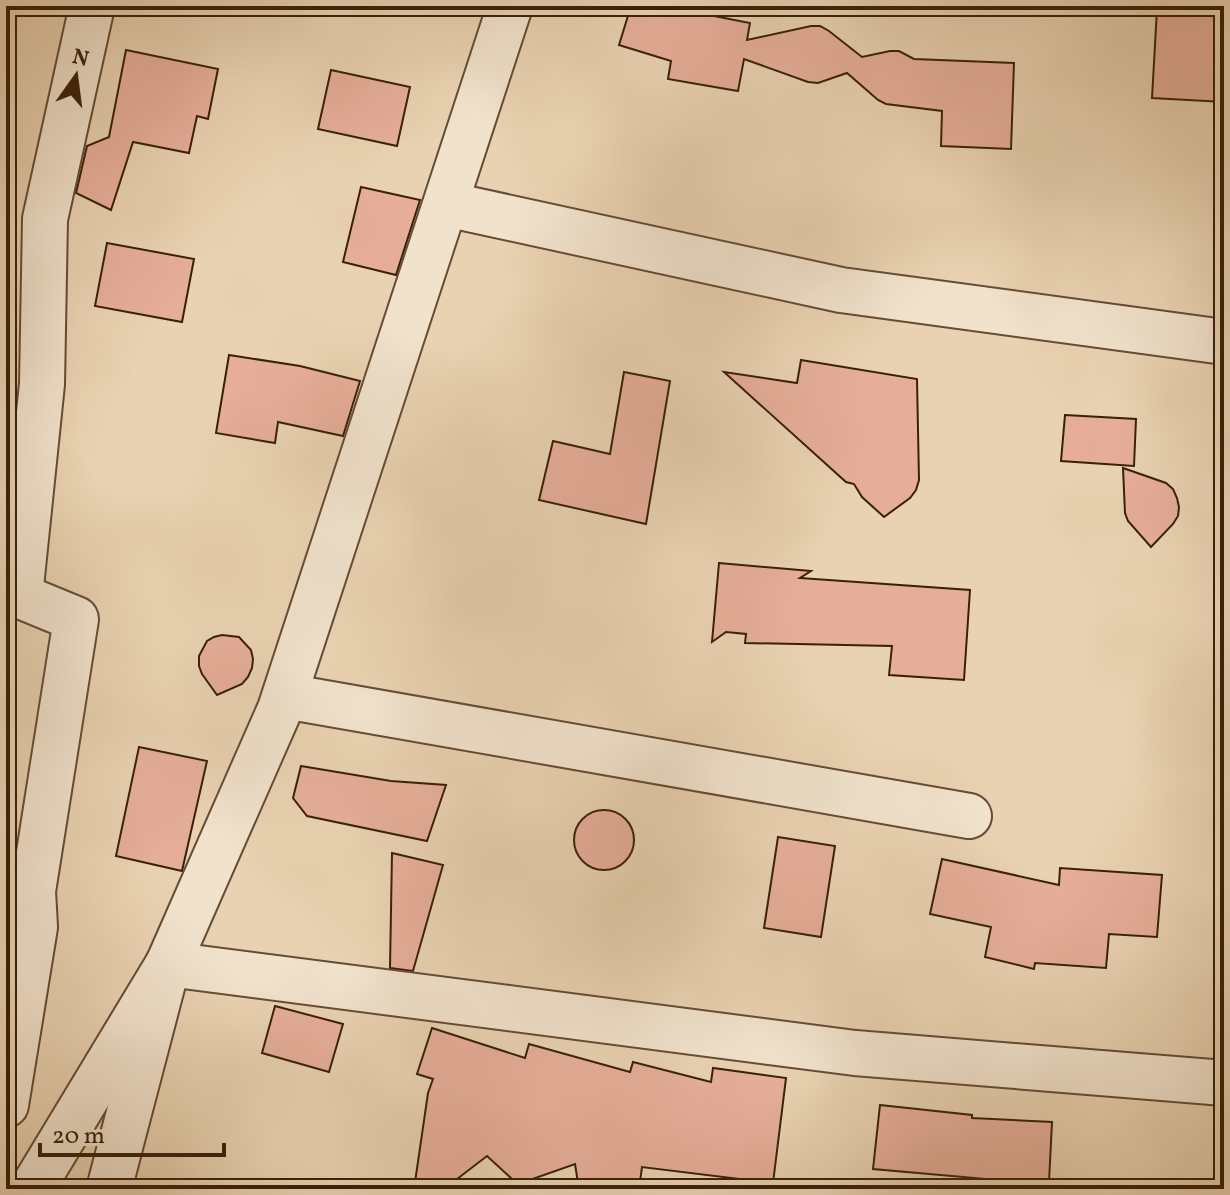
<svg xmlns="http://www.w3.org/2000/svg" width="1230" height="1195" viewBox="0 0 1230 1195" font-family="Vollkorn,serif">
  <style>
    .building { fill: #e6ae99; stroke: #39200b; stroke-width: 2 }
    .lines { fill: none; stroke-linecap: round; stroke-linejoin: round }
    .street-casing { stroke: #654c34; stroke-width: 48 }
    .street { stroke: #f1e2cc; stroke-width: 44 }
  </style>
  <rect width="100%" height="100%" fill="#e9d2b1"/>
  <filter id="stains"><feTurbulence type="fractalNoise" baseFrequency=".0025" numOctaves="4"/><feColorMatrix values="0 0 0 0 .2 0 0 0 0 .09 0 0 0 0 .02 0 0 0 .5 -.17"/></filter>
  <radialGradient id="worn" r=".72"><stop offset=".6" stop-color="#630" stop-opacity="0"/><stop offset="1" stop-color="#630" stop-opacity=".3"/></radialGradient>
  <g class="building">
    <path d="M631,6H663L750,23L747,40L811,26H820L829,31L862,57L890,51H899L914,59L1014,63L1011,149L941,146L942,111L886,104L878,100L847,73L818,83L808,82L744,59L738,91L668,79L671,61L619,45Z"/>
    <path d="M1157,9L1224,13V102L1152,98Z"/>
    <path d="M126,50L218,69L208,119L197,116L189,153L133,142L111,210L76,193L87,146L109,137Z"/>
    <path d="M331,70L410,87L397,146L318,129Z"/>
    <path d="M361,187L420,200L396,275L343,262Z"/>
    <path d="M107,243L194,259L182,322L95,306Z"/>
    <path d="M229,355L300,366L360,381L343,436L278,422L275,443L216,433Z"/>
    <path d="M801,360L917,379L919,480L916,490L910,498L884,517L862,497L854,484L846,482L724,372L797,383Z"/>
    <path d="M624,372L670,381L646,524L539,500L553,441L610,454Z"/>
    <path d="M1065,415L1136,419L1134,466L1061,461Z"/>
    <path d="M1123,468L1166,483L1173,489L1177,498L1179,507L1178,516L1173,524L1151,547L1128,521L1125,513Z"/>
    <path d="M719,563L811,571L800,578L970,590L964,680L889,675L892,646L745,643L746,634L726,632L712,642Z"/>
    <path d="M222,635L239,637L251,650L253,659L252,668L248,677L242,684L217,695L202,674L199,666V656L207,641L214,637Z"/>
    <path d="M139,747L207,761L182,871L116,856Z"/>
    <path d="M301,766L391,781L446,785L427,841L307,816L293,798Z"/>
    <circle cx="604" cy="840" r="30"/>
    <path d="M778,837L835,846L821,937L764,928Z"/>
    <path d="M392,853L443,865L413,971L390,968Z"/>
    <path d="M942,859L1059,885L1060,868L1162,875L1157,937L1109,934L1106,968L1035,963L1034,969L985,957L991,927L930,914Z"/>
    <path d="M275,1006L343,1024L329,1072L262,1053Z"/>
    <path d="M432,1028L525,1058L529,1044L630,1072L633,1062L711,1082L713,1068L786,1078L773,1183L642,1167L639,1189H579L575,1164L527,1181L512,1179L487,1156L444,1189H414L428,1093L433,1079L417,1074Z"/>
    <path d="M880,1105L972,1115V1118L1052,1122L1049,1182L1008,1179V1181L873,1169Z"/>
  </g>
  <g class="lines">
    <defs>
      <g id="street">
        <path d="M446,204L841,290L1224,342"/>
        <path d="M6,595L20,596L76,619L33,891L35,927L6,1105"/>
        <path d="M20,596L42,384L45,219L92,6"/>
        <path d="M285,696L969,816"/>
        <path d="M32,1189L168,964L855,1053L1224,1083"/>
        <path d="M109,1189L168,964L280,709L510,6"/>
      </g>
    </defs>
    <use href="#street" class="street-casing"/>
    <use href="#street" class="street"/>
  </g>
  <rect width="1230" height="1195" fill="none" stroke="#e9d2b1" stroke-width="32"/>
  <rect x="8" y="8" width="1214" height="1179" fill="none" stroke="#39200b" stroke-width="4"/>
  <rect x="16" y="16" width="1198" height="1163" fill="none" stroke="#39200b" stroke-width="2"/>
  <g transform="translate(76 76) rotate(14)" stroke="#f1e2cc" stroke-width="6" paint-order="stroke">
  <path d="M0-6L14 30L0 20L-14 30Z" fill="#39200b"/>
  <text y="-12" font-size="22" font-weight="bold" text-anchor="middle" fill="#39200b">N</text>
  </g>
  <path d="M40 1143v12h184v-12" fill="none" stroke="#39200b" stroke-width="4"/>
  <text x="52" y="1143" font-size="24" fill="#39200b" stroke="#f1e2cc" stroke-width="6" paint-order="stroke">20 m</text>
  <rect width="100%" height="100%" filter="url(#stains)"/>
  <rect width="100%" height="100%" fill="url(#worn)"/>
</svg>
